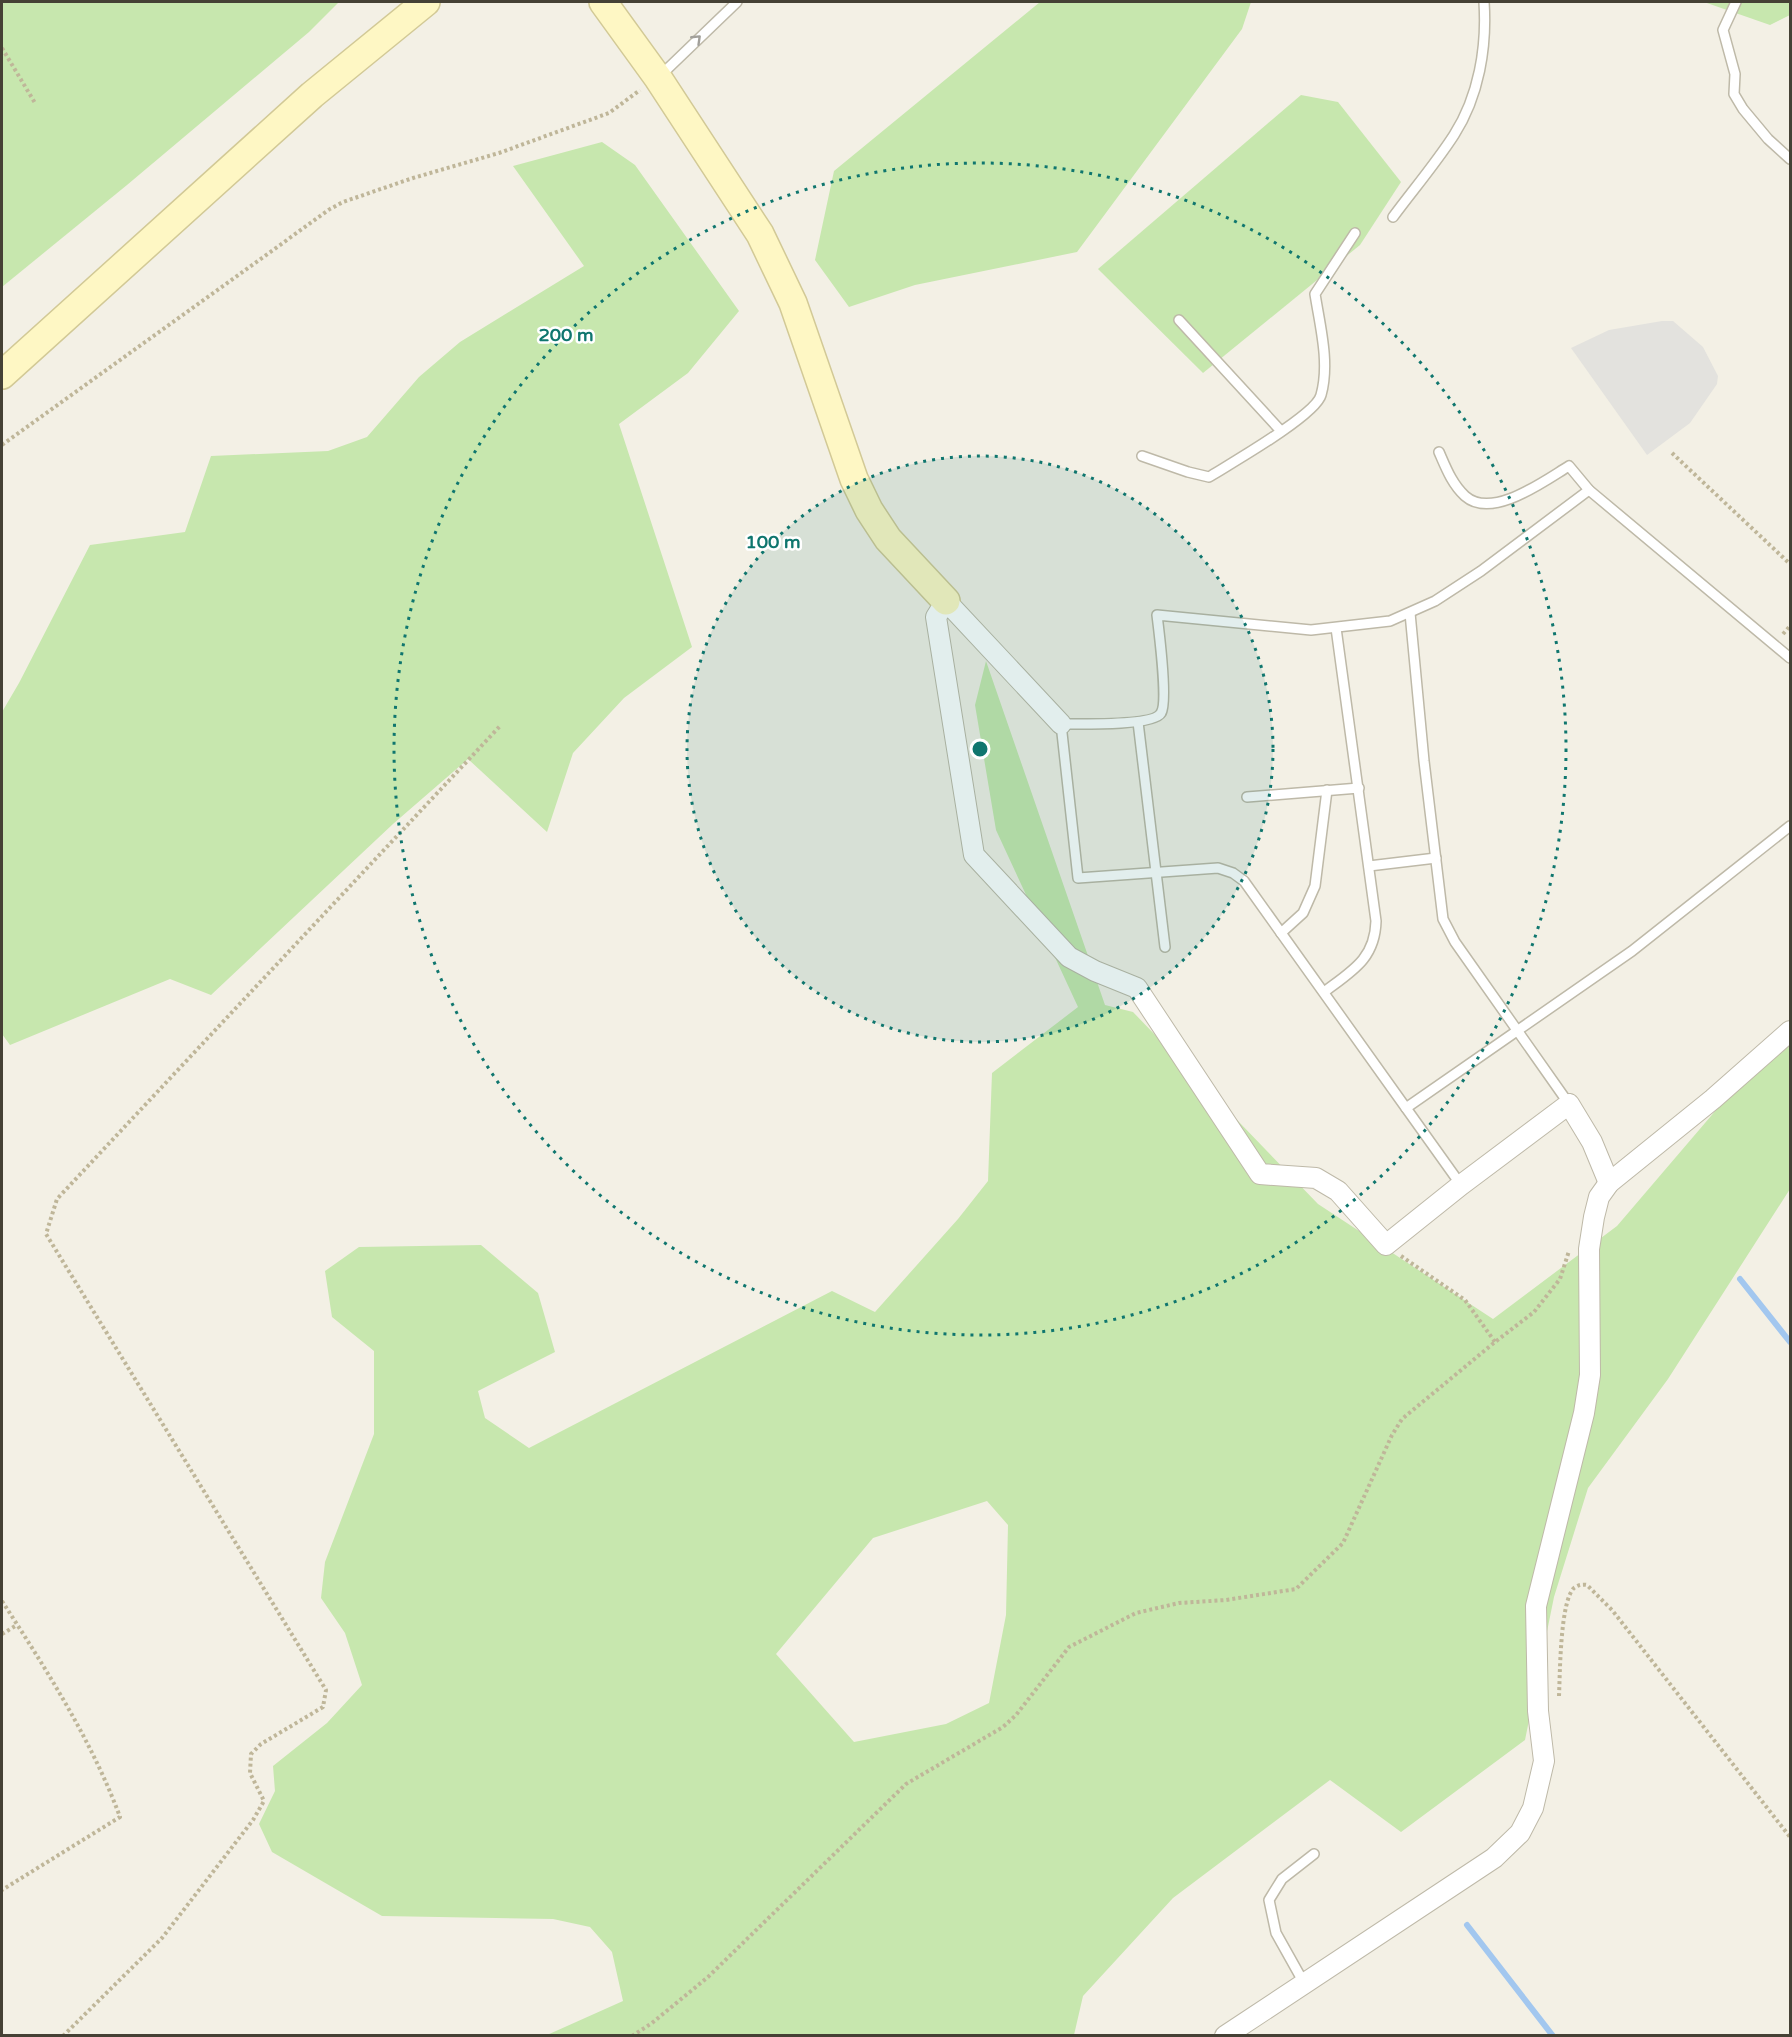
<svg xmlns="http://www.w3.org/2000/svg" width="1792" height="2037" viewBox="0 0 1792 2037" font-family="'Varela Round',sans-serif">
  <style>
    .green { fill: #c7e7ae; fill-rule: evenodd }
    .parking { fill: #e3e2de }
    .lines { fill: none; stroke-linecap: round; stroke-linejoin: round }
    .stream { stroke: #a2c7ef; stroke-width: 6 }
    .lane-casing { stroke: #beb9a8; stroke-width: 12 }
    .street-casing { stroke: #beb9a8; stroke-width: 22 }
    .secondary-casing { stroke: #d2c996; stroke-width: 30 }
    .path { stroke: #bfb699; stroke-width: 4; stroke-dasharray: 3 3; stroke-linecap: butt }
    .lane { stroke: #fff; stroke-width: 9 }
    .street { stroke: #fff; stroke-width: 20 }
    .secondary { stroke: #fef7c4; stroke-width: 27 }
    .oneway { stroke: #a2a09a }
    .ring { fill: none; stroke: #0f766e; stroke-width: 3; stroke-dasharray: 3 6 }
    .centre { fill: #0f766e; stroke: #fff; stroke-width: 3 }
    .ring-label { font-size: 18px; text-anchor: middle; font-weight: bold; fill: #0f766e; stroke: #fff; stroke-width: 5; stroke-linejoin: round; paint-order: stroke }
  </style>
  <rect width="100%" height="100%" fill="#f3f0e5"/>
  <g class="green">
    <path d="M2,2H339L309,32L127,185L2,287Z"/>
    <path d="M1040,2H1251L1242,29L1077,252L915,285L849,307L815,260L834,171Z"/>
    <path d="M1704,2H1790V15L1770,25Z"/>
    <path d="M1301,95L1338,102L1401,182L1360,245L1203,373L1098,269Z"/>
    <path d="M602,142L635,165L739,311L688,373L619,424L692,647L624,698L573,753L547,832L468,759L393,824L211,995L170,979L10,1045L2,1034V712L19,683L90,545L185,532L211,456L328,451L367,437L419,377L460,342L584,266L513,166Z"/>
    <path d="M986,661L1105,1005L1133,1012L1318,1204L1493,1319L1617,1226L1746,1075L1790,1039V1189L1668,1379L1588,1488L1554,1597L1525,1740L1401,1832L1330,1780L1173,1898L1083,1996L1074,2035H547L623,2001L612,1952L590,1927L553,1919L382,1916L272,1852L259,1824L275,1791L273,1766L327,1723L362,1685L345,1633L321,1598L325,1562L374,1434V1351L332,1317L325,1271L359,1247L481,1245L538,1293L555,1352L478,1391L485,1418L529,1448L832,1291L875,1312L958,1219L988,1181L992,1073L1078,1007L996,830L975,705ZM987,1501L1008,1525L1006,1615L989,1703L946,1724L854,1742L776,1654L873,1538Z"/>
  </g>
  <path class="parking" d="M1662,321H1673L1703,347L1718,376L1717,384L1690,423L1647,455L1571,348L1609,330Z"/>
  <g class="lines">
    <g class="stream">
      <path d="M1740,1279L1790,1342"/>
      <path d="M1467,1925L1553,2036"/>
    </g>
    <defs>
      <g id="lane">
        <path d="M1736,2L1723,30L1735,74L1734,94L1743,109L1768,139L1790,159"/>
        <path d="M660,76L737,2"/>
        <path d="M1393,217C1413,190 1436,163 1454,135C1479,96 1487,47 1484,2"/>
        <path d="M1179,320L1281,431"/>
        <path d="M1439,452C1446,468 1452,484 1465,496C1492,520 1544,481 1569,466L1589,490L1790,658"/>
        <path d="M1142,456L1188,472L1209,477C1230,464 1316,415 1321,395C1330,363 1320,326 1315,294L1355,233"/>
        <path d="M1589,490L1481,571L1435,601L1390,621L1311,630L1157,615C1159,631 1168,703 1161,713C1154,726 1078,724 1061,724L1078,878L1218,868L1233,873L1244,881L1406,1108L1632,951L1790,826"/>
        <path d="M1410,613L1424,761L1443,919L1455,942L1569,1104"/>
        <path d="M1138,722L1165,947"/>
        <path d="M1247,797L1359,788"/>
        <path d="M1369,866L1436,858"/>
        <path d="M1281,933L1303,913L1315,886L1327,790"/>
        <path d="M1324,992C1352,971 1375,959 1376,921L1336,628"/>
        <path d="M1406,1108L1461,1185"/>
        <path d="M1304,1983L1276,1933L1269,1900L1282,1879L1314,1854"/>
      </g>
      <g id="street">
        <path d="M1061,724L946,601L936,617L974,855L1069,957L1095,971L1137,988L1260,1174L1316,1178L1338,1191L1386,1245L1461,1185L1569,1104L1592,1142L1609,1183"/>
        <path d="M1225,2036L1494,1858L1520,1833L1533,1808L1544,1761L1538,1711L1536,1606L1584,1413L1590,1375L1589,1249L1594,1217L1599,1197L1609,1183L1713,1099L1790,1031"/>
      </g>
      <g id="secondary">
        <path d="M603,2L658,78L760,234L793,303L854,479L869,510L888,539L946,601"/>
        <path d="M2,375L312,95L426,2"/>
      </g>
    </defs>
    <use href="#lane" class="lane-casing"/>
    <use href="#street" class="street-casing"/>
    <use href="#secondary" class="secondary-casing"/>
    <g class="path">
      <path d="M2,48L35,103"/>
      <path d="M2,445L330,209L343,202L413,178L499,153L609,113L640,90"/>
      <path d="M1672,453L1790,564"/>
      <path d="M1783,634L1790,626"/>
      <path d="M1401,1256L1465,1300L1495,1342"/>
      <path d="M2,1601C46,1669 92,1741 120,1817L2,1890"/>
      <path d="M2,1634L17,1625"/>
      <path d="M1559,1696C1560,1675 1560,1601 1574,1588C1578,1585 1582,1584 1587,1585L1612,1610L1790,1837"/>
      <path d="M63,2036L162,1938L253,1820L264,1801L250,1773L251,1754L261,1744L323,1707L326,1690L46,1234L57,1199L501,725"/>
      <path d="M632,2036L652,2023L708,1977L906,1784L1003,1727L1016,1715L1069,1647L1136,1613L1179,1603L1226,1600L1296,1589L1343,1543L1392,1435L1402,1419L1495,1342L1534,1312L1560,1279L1569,1251"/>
    </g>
    <use href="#lane" class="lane"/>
    <use href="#street" class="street"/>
    <use href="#secondary" class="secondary"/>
  </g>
  <defs><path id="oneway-chevron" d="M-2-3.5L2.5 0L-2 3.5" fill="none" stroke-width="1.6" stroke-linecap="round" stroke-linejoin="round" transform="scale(1.5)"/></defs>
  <use class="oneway" href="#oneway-chevron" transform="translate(697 39) rotate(-44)"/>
  <circle cx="980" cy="749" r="293" fill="#0f766e" fill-opacity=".12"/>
  <g class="ring">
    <circle cx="980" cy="749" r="293"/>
    <circle cx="980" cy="749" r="586"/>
  </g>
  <circle cx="980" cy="749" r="9" class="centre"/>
  <g class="ring-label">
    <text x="566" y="341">200 m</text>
    <text x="773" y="548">100 m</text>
  </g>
  <rect width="1792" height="2037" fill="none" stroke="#454135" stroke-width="6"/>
</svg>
